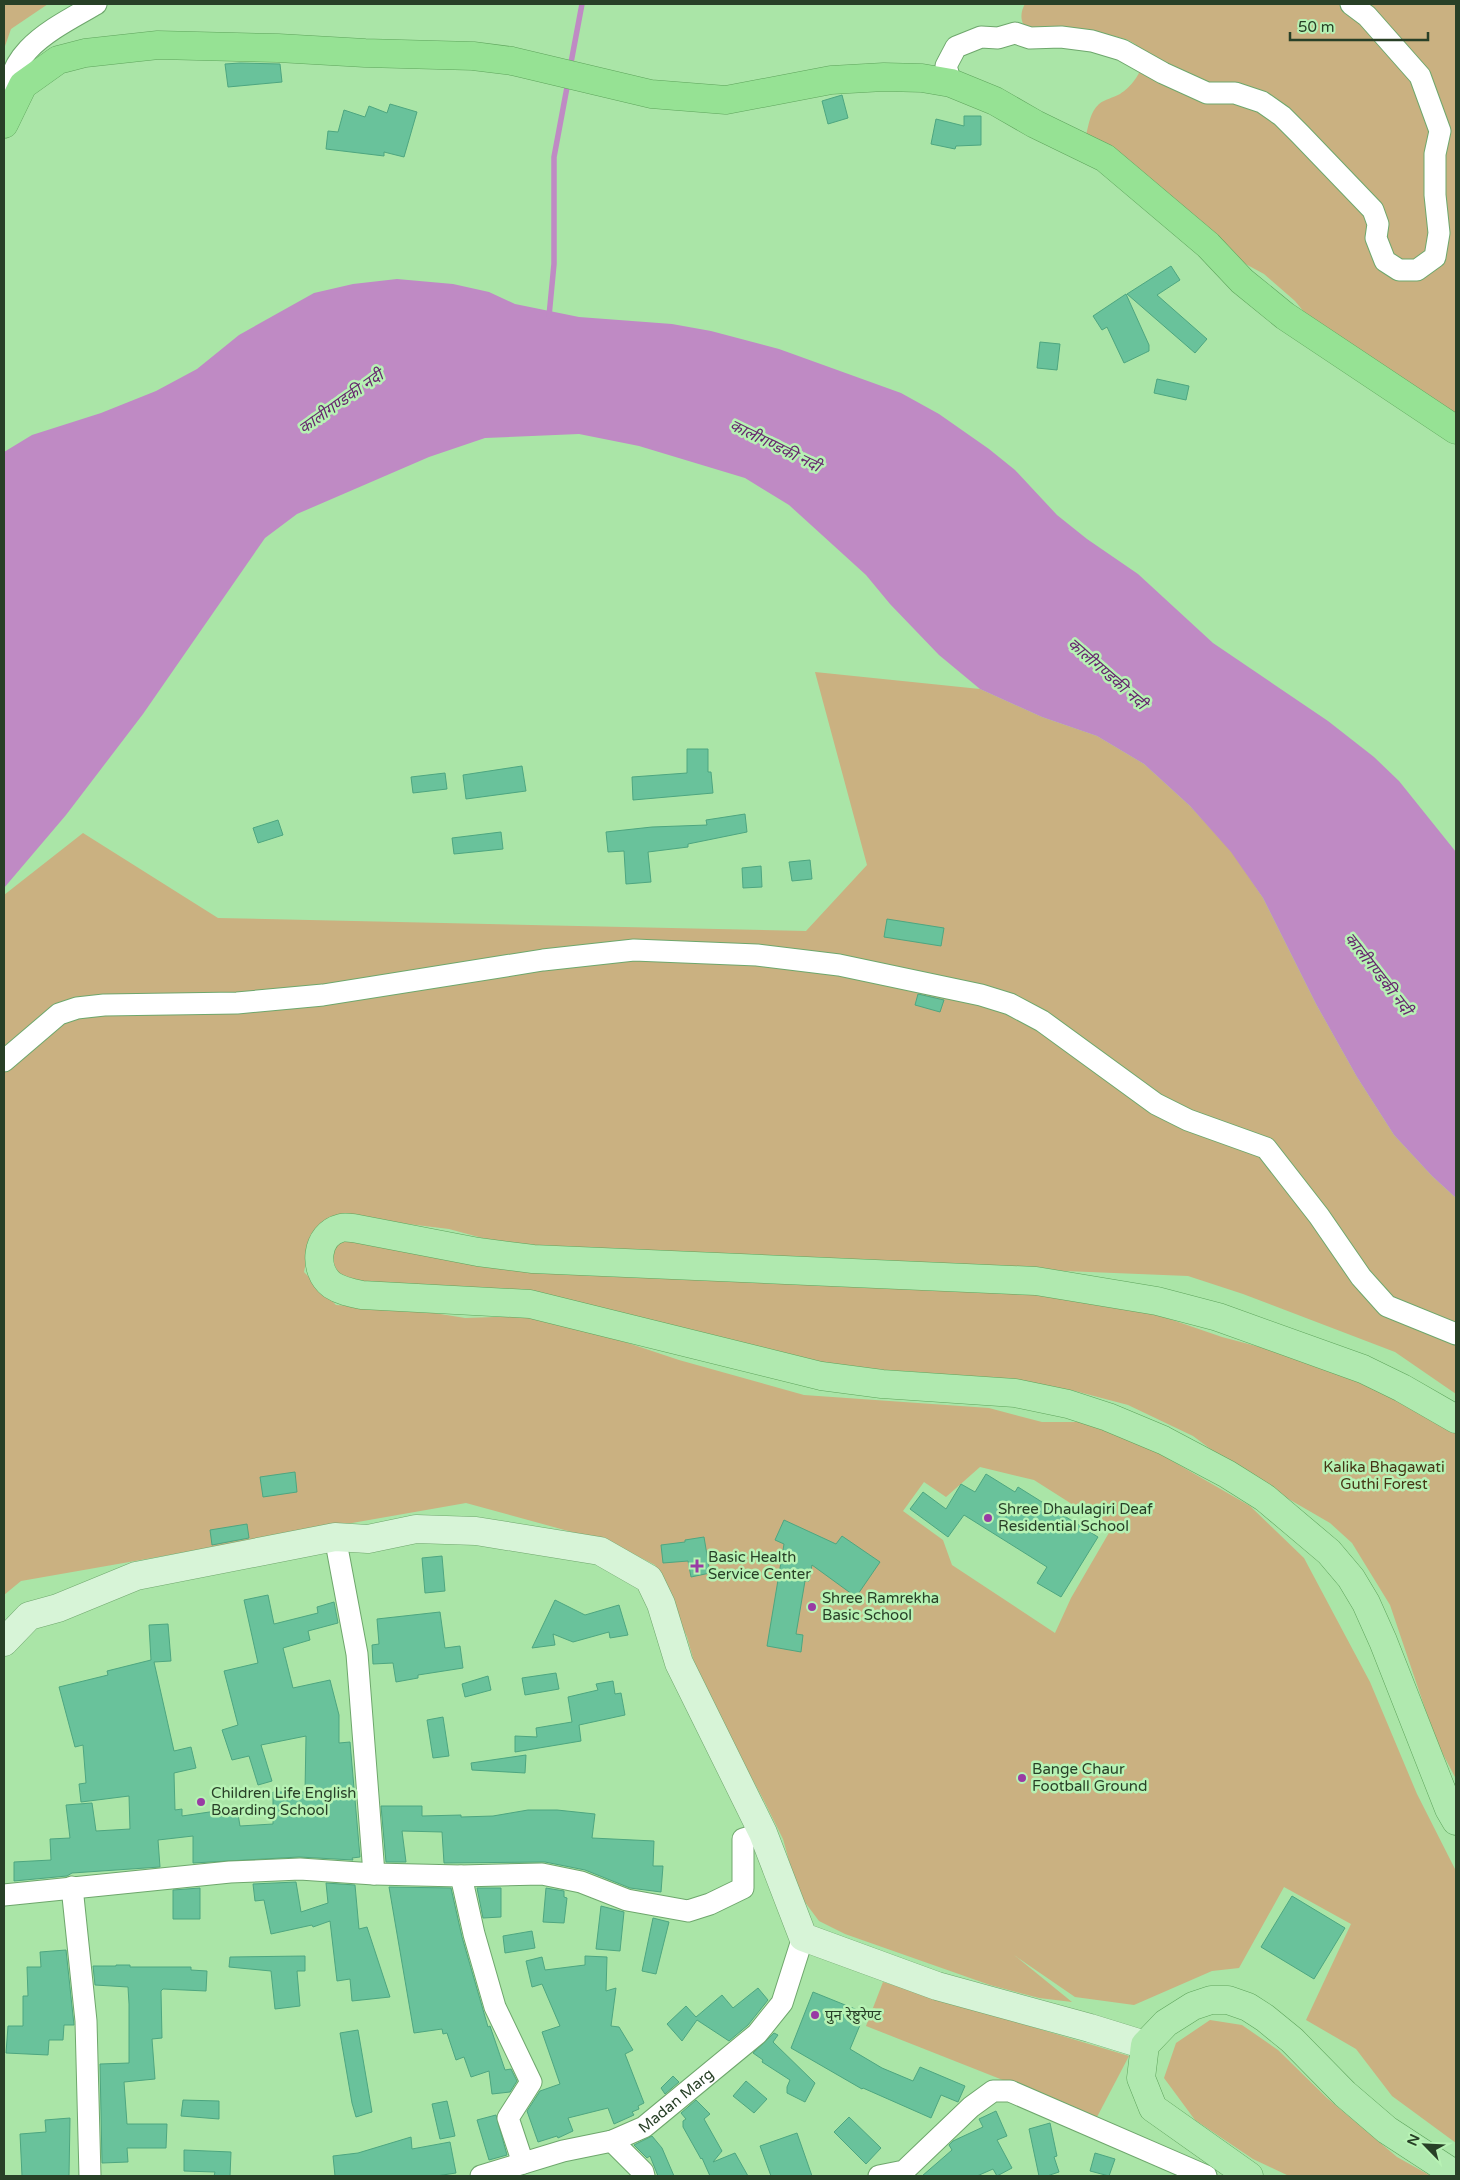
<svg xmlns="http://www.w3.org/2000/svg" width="1460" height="2180" viewBox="0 0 1460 2180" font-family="'Varela Round','Noto Sans Devanagari',sans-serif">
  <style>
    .green { fill: #cab181; fill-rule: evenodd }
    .water { fill: #bf8ac4 }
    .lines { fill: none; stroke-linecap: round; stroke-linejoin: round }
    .stream { stroke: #bf8ac4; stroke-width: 5.5 }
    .building { fill: #69c29b; stroke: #4da680 }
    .minor-casing { stroke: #6ea76c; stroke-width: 23 }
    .secondary-casing { stroke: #6ea76c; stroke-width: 29 }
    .primary-casing { stroke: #5ea45c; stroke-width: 29 }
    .trunk-casing { stroke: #5ea45c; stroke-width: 29 }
    .minor { stroke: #fff; stroke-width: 21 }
    .secondary { stroke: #d7f4d7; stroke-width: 28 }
    .primary { stroke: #b0e9af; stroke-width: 28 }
    .trunk { stroke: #96e294; stroke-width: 28 }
    .poi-dot { fill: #993ba4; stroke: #b7f2b4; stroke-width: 2 }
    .labels { text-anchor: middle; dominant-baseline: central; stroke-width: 5; stroke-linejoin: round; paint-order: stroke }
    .park-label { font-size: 15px; fill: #453515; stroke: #b7f2b4 }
    .poi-label { font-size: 15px; fill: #284027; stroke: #b7f2b4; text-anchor: start }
    .street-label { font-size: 15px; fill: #284027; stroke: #b7f2b4 }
    .water-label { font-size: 16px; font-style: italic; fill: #66266d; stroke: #b7f2b4 }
  </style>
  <rect width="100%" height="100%" fill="#aae5a7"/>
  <g class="green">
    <path d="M4,4H48L11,29L4,49Z"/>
    <path d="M1025,4H1456V413L1382,375L1319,330L1295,301L1264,274L1227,254L1086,135C1089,124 1090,112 1099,104C1105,99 1113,98 1120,94C1135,85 1153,59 1135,44C1120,32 1069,32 1049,31C1044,31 1035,32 1030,30C1019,25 1020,12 1025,4Z"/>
    <path d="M815,672L980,689L1042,717L1097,736L1144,764L1190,806L1232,852L1263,898L1316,1004L1357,1077L1394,1135L1432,1176L1456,1198V1394L1395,1352L1243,1294L1188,1276L523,1249L449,1229L343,1216L311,1237L304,1272L336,1305L422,1311L465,1318L526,1316L565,1322L679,1360L804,1395L989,1408L1042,1422H1089L1141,1443L1250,1506L1304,1558L1370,1682L1417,1794L1456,1871V2143L1392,2096L1356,2049L1306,2020L1351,1924L1284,1887L1239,1968L1212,1971L1134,2005L1075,1997L1014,1955L1072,2002L1039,1998L990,1985L845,1934L819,1921L798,1893L783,1839L762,1797L714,1709L697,1672L687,1637L655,1565L612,1543L466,1503L21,1581L4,1595V895L83,833L218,918L806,931L867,865ZM980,1467L1034,1480L1097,1520L1110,1531L1071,1598L1055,1633L952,1565L943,1540L903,1511L924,1482L946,1497Z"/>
    <path d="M349,1236L976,1292L1076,1293L1123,1303L1222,1337L1323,1364L1377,1389L1456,1434V1779L1436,1741L1390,1605L1352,1543L1330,1523L1240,1471L1193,1436L1128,1405L1075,1391L1008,1380L905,1371L862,1370L408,1294L337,1279L326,1253Z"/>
    <path d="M883,1982L1129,2056L1097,2117L866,2026Z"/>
    <path d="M1210,2020L1242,2025L1278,2050L1327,2098L1397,2157L1431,2176H1289L1253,2159L1195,2120L1164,2078L1176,2043Z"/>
  </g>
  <path class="water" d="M397,279L453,284L489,292L515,304L579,317L672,324L711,331L779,349L901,393L939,414L989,449L1015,470L1057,515L1087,539L1138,574L1213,643L1328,721L1374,757L1399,781L1456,852V1198L1432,1176L1394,1135L1357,1077L1316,1004L1263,898L1231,852L1190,806L1144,764L1097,736L1042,717L980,689L939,655L890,604L866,575L789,505L745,478L639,446L579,434L485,438L429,457L297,514L265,538L143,714L66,815L4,888V452L32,435L101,413L156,391L197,369L239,335L314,293L353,284Z"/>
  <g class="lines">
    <g class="stream">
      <path d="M570,68L582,4"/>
      <path d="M549,316L554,264V157L568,82"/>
    </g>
  </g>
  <g class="building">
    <path d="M240,63L280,64L282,82L228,87L225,64Z"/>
    <path d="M842,95L848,118L828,124L822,101Z"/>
    <path d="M390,104L417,112L404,157L384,152V156L326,149L328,131L338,132L344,110L365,117L369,106L387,113Z"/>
    <path d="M964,116H981V145L956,146L955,149L931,144L936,119L964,126Z"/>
    <path d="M1171,266L1180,280L1157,295L1207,339L1195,353L1127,294Z"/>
    <path d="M1126,294L1149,345V351L1124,363L1107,327L1102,330L1093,316Z"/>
    <path d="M1040,342L1060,344L1057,370L1037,368Z"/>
    <path d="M1157,379L1189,386L1186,400L1154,393Z"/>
    <path d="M687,749H708V772H711L713,793L633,800L632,777L687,773Z"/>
    <path d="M522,766L526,791L466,799L463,775Z"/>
    <path d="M445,773L447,789L413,793L411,777Z"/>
    <path d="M745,814L747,832L688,844V847L648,852L651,882L626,884L624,851L608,852L606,832L652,827L707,825L706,820Z"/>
    <path d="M278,820L283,835L258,843L253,828Z"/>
    <path d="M501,832L503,849L454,854L452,838Z"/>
    <path d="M810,860L812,879L792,881L789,862Z"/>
    <path d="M761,866L762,887L743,888L742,868Z"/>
    <path d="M887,919L944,928L941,946L884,937Z"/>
    <path d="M918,994L944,1000L940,1012L915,1005Z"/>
    <path d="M295,1472L297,1492L263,1497L260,1477Z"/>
    <path d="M986,1474L1015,1492L1018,1487L1098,1537L1061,1597L1037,1583L1047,1567L964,1515L948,1537L910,1509L923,1492L946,1509L961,1484L975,1492Z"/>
    <path d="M784,1520L836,1544L842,1536L880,1562L856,1597L812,1565L809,1581H805L796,1634L803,1635L801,1652L767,1646L784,1544L775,1540Z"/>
    <path d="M247,1524L249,1538L212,1545L210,1530Z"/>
    <path d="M704,1537L710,1573L691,1577L688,1561L663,1563L661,1545L685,1542V1540Z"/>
    <path d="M442,1556L445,1591L425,1593L422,1558Z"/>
    <path d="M268,1595L274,1624L318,1613L317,1607L334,1602L338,1623L308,1631L310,1640L283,1648L293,1688L330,1680L339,1715V1743L350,1742L360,1857L352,1858L353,1860L299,1857L193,1863V1836L158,1840L160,1867L72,1873L67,1876L14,1881V1862L51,1860L50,1839L70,1838L66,1805L92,1803L96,1831L130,1829L129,1796L81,1802L79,1784L86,1783L83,1745L75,1747L59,1687L108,1675L107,1671L151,1660L149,1625L168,1624L171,1661L154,1662L174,1751L191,1747L196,1768L174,1773L175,1810L182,1809V1816L237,1808L240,1826L273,1824V1792H305L306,1736L261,1745L272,1781L258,1785L249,1756L232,1760L222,1730L238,1725L224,1671L258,1663L244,1600Z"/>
    <path d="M555,1600L585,1615L619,1605L628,1635L610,1638L609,1632L573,1642L553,1634L555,1645L532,1648Z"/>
    <path d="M440,1612L445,1648L460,1646L463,1668L418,1675V1678L396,1682L393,1663L373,1664L372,1645L379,1644L377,1619Z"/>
    <path d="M556,1673L559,1689L525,1695L522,1678Z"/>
    <path d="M488,1676L491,1690L465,1697L462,1684Z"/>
    <path d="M613,1681L615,1694L621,1693L625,1715L579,1725L581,1741L515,1752V1736L537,1737L536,1728L572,1722L568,1697L598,1690L596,1684Z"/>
    <path d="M443,1717L449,1756L433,1758L427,1720Z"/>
    <path d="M526,1755L525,1773L472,1770L471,1763Z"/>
    <path d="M381,1806H422V1816L461,1815V1817L493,1816L528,1810H557L595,1814L592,1838L654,1841L653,1866H663L661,1892L630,1888L585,1870L545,1862L444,1863L442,1832L402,1831L406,1862H386Z"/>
    <path d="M296,1882L301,1912L328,1903L326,1883L355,1885L359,1929L367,1927L390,1997L352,2001L350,1979L337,1981L330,1921L313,1927L312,1925L271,1934L264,1900L255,1901L253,1884Z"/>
    <path d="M389,1887L451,1888L462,1937L488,2027L490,2026L505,2070L511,2069L517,2081L510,2092L492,2094L489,2071L471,2077L464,2057L456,2060L447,2033L443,2034L442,2029L414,2033Z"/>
    <path d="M200,1888V1919H173V1890Z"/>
    <path d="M477,1888H501V1917L483,1918Z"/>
    <path d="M546,1888L564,1891V1897L567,1898L564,1923L543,1922Z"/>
    <path d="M1292,1896L1345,1928L1314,1979L1261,1947Z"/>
    <path d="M601,1906L624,1912L620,1951L596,1949Z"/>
    <path d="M653,1918L669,1922L656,1974L642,1971Z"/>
    <path d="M532,1931L535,1948L505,1953L503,1936Z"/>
    <path d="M66,1950L74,2025H64L63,2040H49L48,2055L6,2053L8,2026H23V1996H28L27,1967H41L40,1952Z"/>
    <path d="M305,1956V1971H297L300,2006L275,2009L271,1971L229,1967L230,1957Z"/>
    <path d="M585,1956L607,1957L606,1991L616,1988L611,2026L619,2027L633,2050L625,2054L644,2103L638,2106L639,2109L632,2112L634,2115L614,2124L608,2108L568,2118L573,2131L558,2138L557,2136L538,2142L527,2111L540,2091L560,2084L542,2032L560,2026L542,1984L532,1987L526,1961L542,1957L545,1970L585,1965Z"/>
    <path d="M116,1965H130V1967H191V1970L207,1971L206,1991L163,1989L161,1991L162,2038L152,2039L155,2079L124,2082L127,2124H167L166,2148H127L128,2162L102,2163L100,2064L129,2063V2004L128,1987L95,1985L93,1966H116Z"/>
    <path d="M758,1988L768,2000L748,2025L729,2041L697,2020L682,2041L667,2024L686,2006L696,2017L722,1995L733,2008Z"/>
    <path d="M813,1992L865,2013L850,2049L882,2068L913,2081L920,2067L965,2086L958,2102L941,2095L931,2118L863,2088L862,2089L791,2048Z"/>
    <path d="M358,2030L372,2112L356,2117L352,2103L340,2033Z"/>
    <path d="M774,2033L778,2035L773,2042L815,2083L805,2102L787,2093V2087L790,2080L762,2062L763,2060L753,2053Z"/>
    <path d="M673,2076L679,2082L665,2094L661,2088Z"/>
    <path d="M746,2081L767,2099L754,2113L733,2096Z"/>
    <path d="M183,2100L219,2101V2119L181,2116Z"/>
    <path d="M696,2100L710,2114L704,2119L722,2151L713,2162L735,2153L748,2176H710L702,2158L701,2159L683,2127V2121L686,2119L681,2113Z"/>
    <path d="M447,2101L455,2136L440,2139L432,2104Z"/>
    <path d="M996,2111L1007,2136L997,2140L1012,2168L997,2176L993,2169L977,2176H922L952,2150L949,2145L953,2141L983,2127L979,2119Z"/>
    <path d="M496,2115L507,2155L489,2160L477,2120Z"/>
    <path d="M849,2117L881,2148L866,2164L834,2132Z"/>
    <path d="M70,2118L69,2176H22L20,2134L46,2132L45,2120Z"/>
    <path d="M1050,2123L1057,2156L1054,2157L1059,2172L1047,2176H1039L1029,2129Z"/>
    <path d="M797,2133L812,2176H771L760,2146Z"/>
    <path d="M652,2136L662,2148L674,2176H658L650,2156L647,2158L634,2145Z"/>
    <path d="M411,2137L412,2149L450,2142L456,2173L436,2176H335L333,2156L358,2153Z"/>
    <path d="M184,2150L231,2152L230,2176H214L215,2172L184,2171Z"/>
    <path d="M1095,2153L1115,2159L1109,2176L1090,2171Z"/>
  </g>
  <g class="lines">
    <defs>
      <g id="minor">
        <path d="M951,83L946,66L956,47L981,37L998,38L1015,33L1030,38L1061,37L1092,41L1122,50L1163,73L1207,93H1235L1262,102L1282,116L1300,134L1373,210L1378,224L1376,238L1385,261L1399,270H1417L1435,257L1439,233L1435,195V154L1440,131L1420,76L1367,16L1351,4"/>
        <path d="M9,112C0,52 53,29 96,4"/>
        <path d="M4,1061L59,1014L77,1008L104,1005L237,1003L323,995L543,960L634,950L757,955L839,965L981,995L1010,1004L1042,1021L1156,1104L1188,1120L1266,1148L1319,1216L1361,1277L1387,1306L1456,1334"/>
        <path d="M335,1537L357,1654L374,1874"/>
        <path d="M461,1876L474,1934L495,2007L531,2082L508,2118L523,2163"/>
        <path d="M72,1887L86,2021L90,2176"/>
        <path d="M4,1895L230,1872L300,1869L374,1874L461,1876L542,1874L581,1882L627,1900L688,1911L710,1904L743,1888V1839L763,1833"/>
        <path d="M612,2141L643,2172L644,2176"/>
        <path id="s1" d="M481,2176L563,2151L612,2141L644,2127L757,2034L782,2003L803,1937"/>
        <path d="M879,2176L904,2171L971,2107L993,2091H1010L1206,2176"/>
      </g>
      <path id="secondary" d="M4,1642L29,1616L58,1608L136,1576L335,1537L368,1539L416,1529L476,1531L600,1551L649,1579L661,1604L679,1663L763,1833L803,1937L937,1986L1090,2028L1145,2045"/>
      <g id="primary">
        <path d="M1456,1419L1402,1388L1363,1369L1218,1317L1157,1301L1036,1281L533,1259L478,1252L353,1228C349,1228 345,1227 341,1228C316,1234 312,1270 332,1285C341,1291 352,1293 362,1295L530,1304L821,1376L882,1384L1015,1393L1068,1404L1108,1417L1163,1440L1227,1474L1265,1498L1329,1552L1351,1578L1366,1603L1383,1641L1449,1809L1456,1821"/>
        <path d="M1249,2176L1153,2108L1141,2078L1145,2045L1166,2023L1193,2006L1211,2000H1228L1248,2007L1265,2018L1292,2040L1345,2094L1387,2130L1456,2175"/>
      </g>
      <path id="trunk" d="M4,124L23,85L58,60L85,53L158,45L278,48L365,53L473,56L512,61L651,94L726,100L831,80L884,77L922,78L951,83L995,101L1035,124L1105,158L1208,245L1242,281L1285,316L1456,430"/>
    </defs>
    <use href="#minor" class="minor-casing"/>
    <use href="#secondary" class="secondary-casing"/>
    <use href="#primary" class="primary-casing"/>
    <use href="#trunk" class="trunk-casing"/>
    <use href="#minor" class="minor"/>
    <use href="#secondary" class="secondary"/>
    <use href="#primary" class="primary"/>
    <use href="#trunk" class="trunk"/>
  </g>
  <g class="poi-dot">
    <circle cx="988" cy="1518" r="5"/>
    <path d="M694.5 1558.5h5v5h5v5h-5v5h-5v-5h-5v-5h5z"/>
    <circle cx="812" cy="1607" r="5"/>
    <circle cx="1022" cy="1778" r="5"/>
    <circle cx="201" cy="1802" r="5"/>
    <circle cx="815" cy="2015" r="5"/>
  </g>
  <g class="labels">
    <g class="park-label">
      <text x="1384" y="1467">Kalika Bhagawati<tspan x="1384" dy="17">Guthi Forest</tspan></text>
    </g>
    <g class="poi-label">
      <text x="998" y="1509">Shree Dhaulagiri Deaf<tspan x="998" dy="17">Residential School</tspan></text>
      <text x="708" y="1557">Basic Health<tspan x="708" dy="17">Service Center</tspan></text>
      <text x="822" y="1598">Shree Ramrekha<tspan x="822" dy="17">Basic School</tspan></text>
      <text x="1032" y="1769">Bange Chaur<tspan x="1032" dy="17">Football Ground</tspan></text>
      <text x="211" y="1793">Children Life English<tspan x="211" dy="17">Boarding School</tspan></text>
      <text x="825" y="2015">पुन रेष्टुरेण्ट</text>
    </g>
    <g class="street-label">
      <text stroke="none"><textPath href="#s1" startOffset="212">Madan Marg</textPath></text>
    </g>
    <g class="water-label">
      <text transform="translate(341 402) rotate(-35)">कालीगण्डकी नदी</text>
      <text transform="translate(775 446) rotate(26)">कालीगण्डकी नदी</text>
      <text transform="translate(1107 674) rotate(41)">कालीगण्डकी नदी</text>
      <text transform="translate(1378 974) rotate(52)">कालीगण्डकी नदी</text>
    </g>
  </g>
  <rect width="1460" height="2180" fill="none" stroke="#284027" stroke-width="10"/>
  <g transform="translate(1425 2145) rotate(294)" stroke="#b7f2b4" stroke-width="4" paint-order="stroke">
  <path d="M0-4L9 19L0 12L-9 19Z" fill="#284027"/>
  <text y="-8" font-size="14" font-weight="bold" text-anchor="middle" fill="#284027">N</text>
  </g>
  <path d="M1290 32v8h138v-8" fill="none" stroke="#284027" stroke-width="2.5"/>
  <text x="1298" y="32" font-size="15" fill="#284027" stroke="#b7f2b4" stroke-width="4" paint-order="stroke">50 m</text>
</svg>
